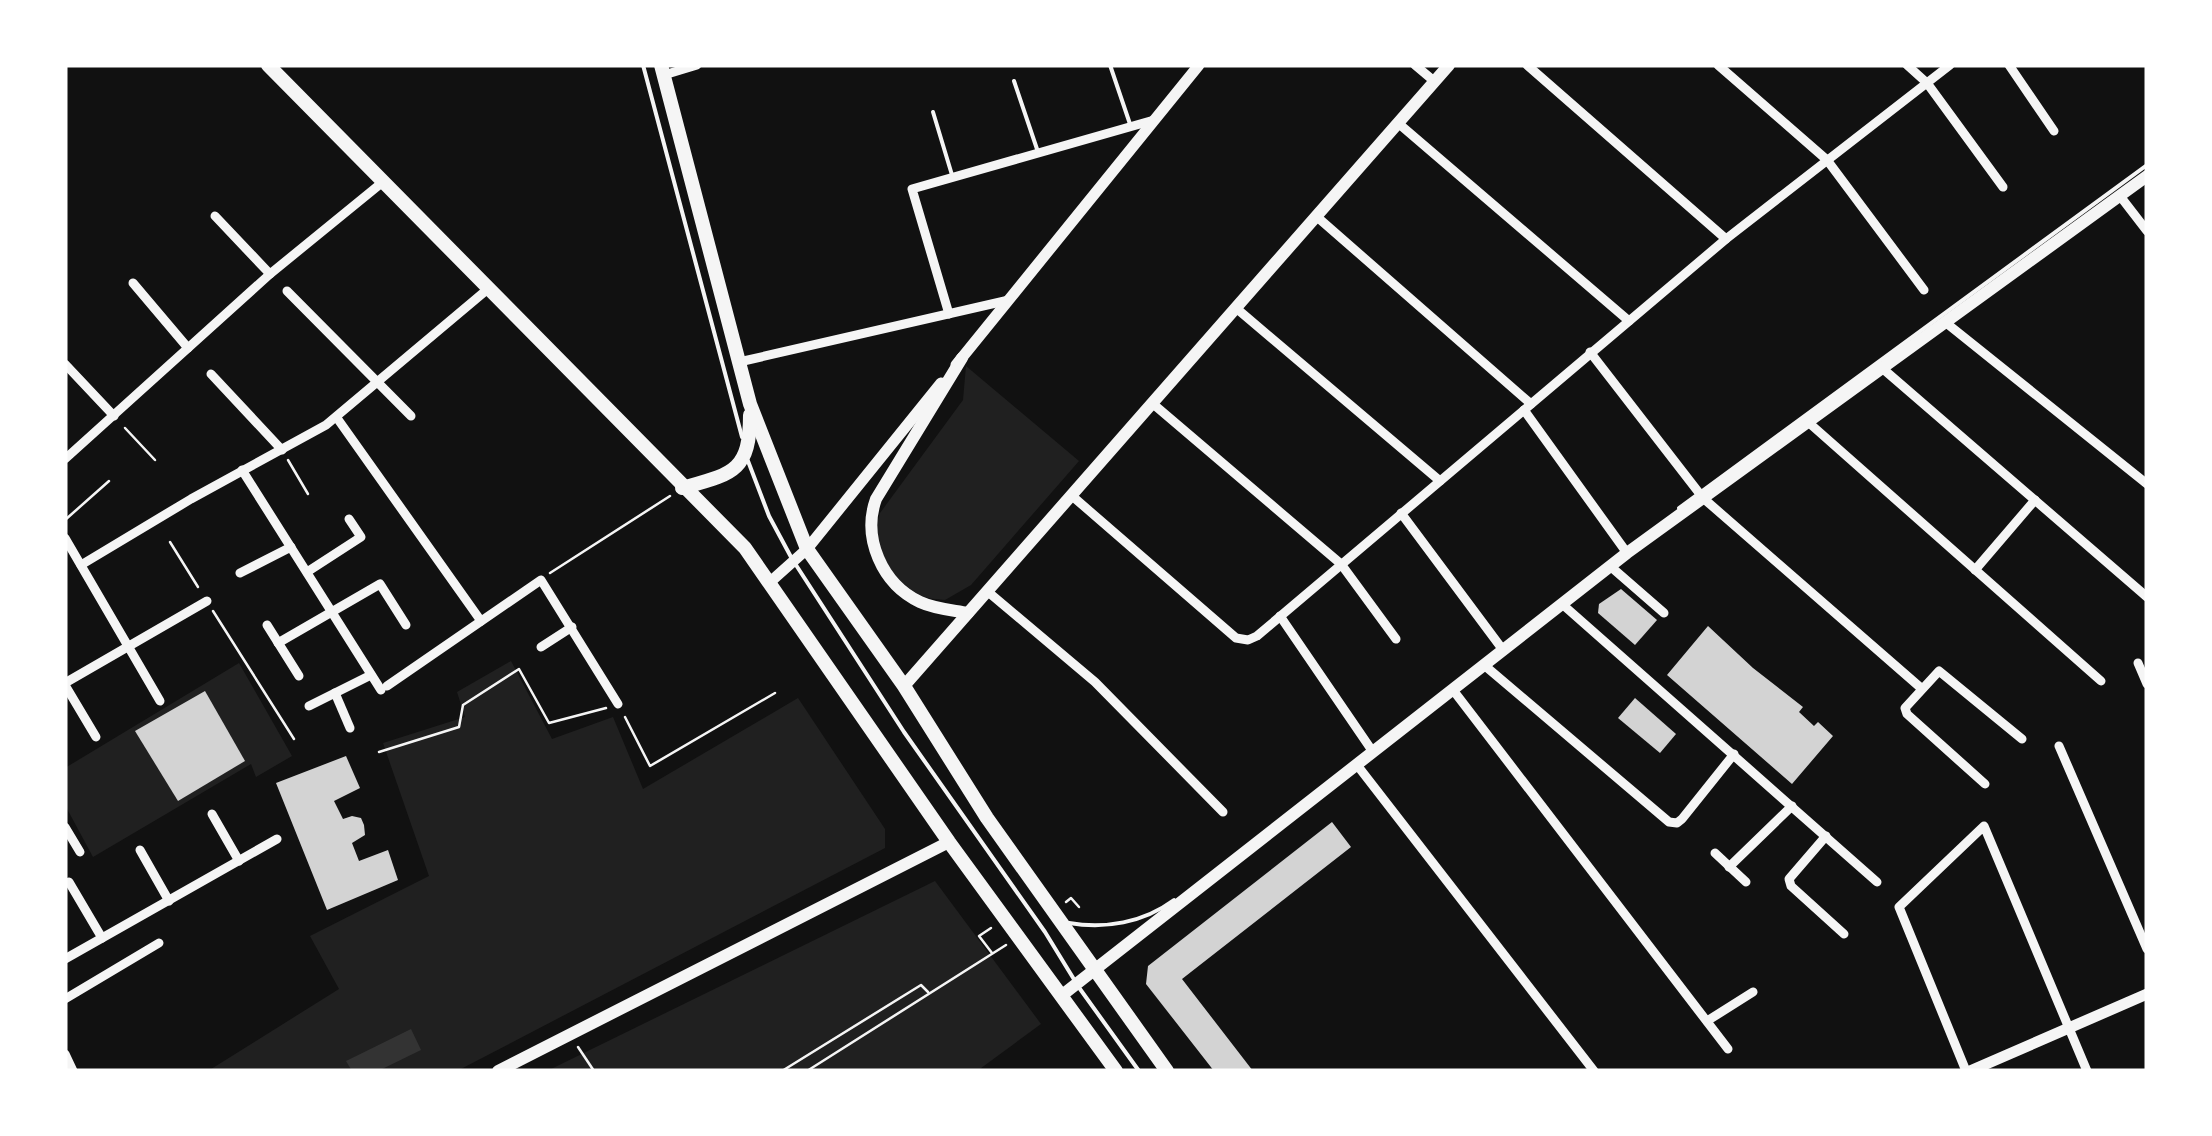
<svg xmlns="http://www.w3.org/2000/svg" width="2212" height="1136" viewBox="0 0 2212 1136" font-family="'Open Sans',sans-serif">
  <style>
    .green { fill: #202020 }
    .water { fill: #333 }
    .building { fill: #d3d3d3 }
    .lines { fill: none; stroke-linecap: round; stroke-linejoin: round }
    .path { stroke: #f5f5f5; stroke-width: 2.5 }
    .service { stroke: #f5f5f5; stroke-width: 4 }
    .minor { stroke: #f5f5f5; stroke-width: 9 }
    .tertiary { stroke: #f5f5f5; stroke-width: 11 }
    .secondary { stroke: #f5f5f5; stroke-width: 12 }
    .primary { stroke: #f5f5f5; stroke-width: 14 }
  </style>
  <rect width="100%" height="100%" fill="#111"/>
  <g class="green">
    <path d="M966,366L1079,461L971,585L945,600C937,599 927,599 920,595C892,581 869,543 880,513L963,400Z"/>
    <path d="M511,661L552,739L613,717L643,789L798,698L885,829V848L457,1071H208L339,989L310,936L429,876L383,743L465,717L457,692Z"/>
    <path d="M239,663L292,756L256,777L251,764L93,857L65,805V768Z"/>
    <path d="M935,881L1041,1024L977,1071H547Z"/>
  </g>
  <path class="water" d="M411,1029L421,1050L378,1071H352L346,1061Z"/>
  <g class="building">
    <path d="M1621,589L1657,620L1635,645L1598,613L1599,604Z"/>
    <path d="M1708,626L1753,668L1803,707L1799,712L1814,726L1818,722L1833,736L1792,784L1667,675Z"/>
    <path d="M205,691L245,761L178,801L135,731Z"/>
    <path d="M1635,698L1676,734L1660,753L1618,718Z"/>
    <path d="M346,756L360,788L334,801L343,819L352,816L361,818L364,825L365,835L352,843L359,861L388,850L398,880L327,910L276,783Z"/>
    <path d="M1332,822L1351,847L1182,979L1253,1071H1214L1146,984L1148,966Z"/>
  </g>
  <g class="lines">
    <g class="path">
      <path d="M125,428L155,460"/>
      <path d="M288,460L308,494"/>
      <path d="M65,520L109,481"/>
      <path d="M170,542L198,587"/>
      <path d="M550,573L670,496"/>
      <path d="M213,611L294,739"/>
      <path d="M625,717L650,766L775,693"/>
      <path d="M379,752L459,727L463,705L519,669L549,723L606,708"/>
      <path d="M1066,902L1071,898L1079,907"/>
      <path d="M991,928L979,936L992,953"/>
      <path d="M578,1047L594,1071"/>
      <path d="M782,1071L921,985L928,992"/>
      <path d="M807,1071L1006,945"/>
    </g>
    <g class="service">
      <path d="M643,65L742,437"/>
      <path d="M1110,65L1131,127"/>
      <path d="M1014,81L1038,152"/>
      <path d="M933,112L952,175"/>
      <path d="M748,461L769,516L791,557"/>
      <path d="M1679,508L2147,165"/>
      <path d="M796,565L904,732L1045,932L1075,981"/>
      <path d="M1069,923C1105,929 1143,923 1174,900"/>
      <path d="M1080,989L1139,1071"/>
    </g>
    <g class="minor">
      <path d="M1415,65L1434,81"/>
      <path d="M1527,65L1726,239"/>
      <path d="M1718,65L1827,160L1924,290"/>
      <path d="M1907,65L1927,83L2003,187"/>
      <path d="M2009,65L2054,131"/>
      <path d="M664,75L697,65"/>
      <path d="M1398,123L1629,321"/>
      <path d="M2120,196L2147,231"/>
      <path d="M215,216L270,274"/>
      <path d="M1316,216L1531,404"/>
      <path d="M133,283L188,348"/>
      <path d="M287,291L411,416"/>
      <path d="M1236,308L1440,481"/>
      <path d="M949,314L912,189L1154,120"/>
      <path d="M1945,322L2147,484"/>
      <path d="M1590,352L1703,498L1921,688"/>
      <path d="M739,362L1009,300"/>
      <path d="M65,364L114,416"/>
      <path d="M1882,368L2147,597"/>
      <path d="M211,374L282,450"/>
      <path d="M1152,403L1341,564L1396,639"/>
      <path d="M1524,410L1627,553"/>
      <path d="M337,418L481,621"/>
      <path d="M1808,422L2101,681"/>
      <path d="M65,459L270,274L384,181"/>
      <path d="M242,470L381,690"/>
      <path d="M1071,495L1236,638L1248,640L1257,636L1726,239L1950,65"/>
      <path d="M1401,513L1503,650"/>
      <path d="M65,538L160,701"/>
      <path d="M81,565L191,499L326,425L489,288"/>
      <path d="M1610,566L1664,613"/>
      <path d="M1975,570L2035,500"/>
      <path d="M307,572L361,537L349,519"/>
      <path d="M240,573L291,547"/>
      <path d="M987,591L1095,682L1223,812"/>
      <path d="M1562,604L1877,882"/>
      <path d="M1280,616L1373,752"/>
      <path d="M267,625L299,676"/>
      <path d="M278,643L380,584L406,625"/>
      <path d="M541,647L572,627"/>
      <path d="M2138,663L2147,684"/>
      <path d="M1484,665L1669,822L1677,823L1682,819L1734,754"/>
      <path d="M65,683L207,601"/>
      <path d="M65,685L96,737"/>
      <path d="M387,686L541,580L618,704"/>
      <path d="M1453,690L1728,1049"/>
      <path d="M335,693L350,728"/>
      <path d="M309,706L371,675"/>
      <path d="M2059,746L2147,949"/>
      <path d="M1357,765L1594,1071"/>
      <path d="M1985,784L1907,714L1905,708L1939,671L2022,739"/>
      <path d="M212,814L239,861"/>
      <path d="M65,827L80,852"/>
      <path d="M1826,836L1789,879L1791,886L1844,934"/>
      <path d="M140,850L169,901"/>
      <path d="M1715,853L1746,882"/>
      <path d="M1729,867L1792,806"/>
      <path d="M69,882L102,938"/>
      <path d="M65,959L277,839"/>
      <path d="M65,999L159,943"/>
      <path d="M1707,1021L1753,992"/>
      <path d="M65,1054L73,1071"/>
      <path d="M1966,1071L1899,907L1984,826L2087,1071"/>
    </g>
    <g class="tertiary">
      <path d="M956,365L1199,65"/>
      <path d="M769,583L807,549L941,383"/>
      <path d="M1970,1071L2147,994"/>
    </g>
    <g class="secondary">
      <path d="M962,358L876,499C862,538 882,584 920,602C935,609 952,610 968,613"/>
      <path d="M904,686L1449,65"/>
      <path d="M1061,996L1627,553L2147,176"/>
      <path d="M498,1071L949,842"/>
    </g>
    <g class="primary">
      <path d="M268,65L745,548L949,842L1116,1071"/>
      <path d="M661,65L750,404L807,549L904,686L987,818L1167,1071"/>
      <path d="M682,488C732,474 750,472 750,415"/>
    </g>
  </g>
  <rect width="2212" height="1136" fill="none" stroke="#ffffff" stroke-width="135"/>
</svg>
